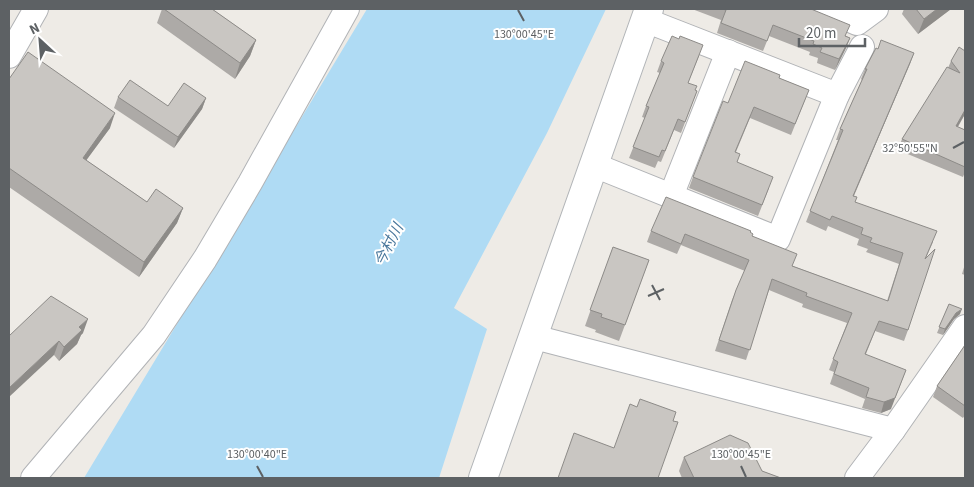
<svg xmlns="http://www.w3.org/2000/svg" width="974" height="487" viewBox="0 0 974 487" font-family="'Source Sans 3','Noto Sans JP',sans-serif">
  <style>
    .water { fill: #afdbf4 }
    .lines { fill: none; stroke-linecap: round; stroke-linejoin: round }
    .street-casing { stroke: #b1b3b6; stroke-width: 26 }
    .secondary-casing { stroke: #b2b5b8; stroke-width: 30 }
    .street { stroke: #fff; stroke-width: 24 }
    .secondary { stroke: #fff; stroke-width: 28 }
    .wall { fill: #adaaa7 }
    .shaded-wall { fill: #8d8b88 }
    .building { fill: #c9c6c2; stroke: #8d8b88 }
    .ticks { fill: none; stroke: #5d6164; stroke-width: 2 }
    .labels { text-anchor: middle; dominant-baseline: central; stroke-width: 4; stroke-linejoin: round; paint-order: stroke }
    .water-label { font-size: 15px; font-style: italic; fill: #4b789c; stroke: #fff }
    .ticks-label { font-size: 12px; text-anchor: middle; fill: #5d6164; stroke: #fff; stroke-width: 4; stroke-linejoin: round; paint-order: stroke }
  </style>
  <rect width="100%" height="100%" fill="#eeebe6"/>
  <path class="water" d="M367,9H606L547,133L454,308L487,329L439,478H84Z"/>
  <g class="lines">
    <defs>
      <g id="street">
        <path d="M825,9L857,23L876,9"/>
        <path d="M645,20L837,95L862,47"/>
        <path d="M9,56L36,9"/>
        <path d="M594,165L778,239L837,95"/>
        <path d="M671,196L728,52"/>
        <path d="M534,337L893,430"/>
        <path d="M33,478L154,335L205,259L250,183L347,9"/>
        <path d="M857,478L893,430L965,327"/>
      </g>
      <path id="secondary" d="M483,478L649,9"/>
    </defs>
    <use href="#street" class="street-casing"/>
    <use href="#secondary" class="secondary-casing"/>
    <use href="#street" class="street"/>
    <use href="#secondary" class="secondary"/>
  </g>
  <g class="wall">
    <path d="M162,9H212L256,40L250,56L235,79L157,23Z"/>
    <path d="M692,9H811L846,36L850,38L846,48L835,70L817,63L818,58L809,55L810,52L769,36L763,51L717,33L721,20Z"/>
    <path d="M904,9H951L918,34L902,14Z"/>
    <path d="M878,49L914,53L854,196L855,202L933,242L926,258L908,330L904,341L875,331L866,354L891,409L881,413L862,408L865,399L830,384L834,372L829,370L847,323L802,307L803,304L769,290L746,360L715,351L732,300L745,271L681,245L677,254L647,242L651,231L750,232L752,236L793,266L887,301L899,264L866,252L868,249L857,245L859,239L828,226L826,231L806,222L838,140H836L840,129L862,80L861,79L865,69Z"/>
    <path d="M965,51V114L958,127L965,130V172L963,177L898,150L902,139L948,68L951,61Z"/>
    <path d="M699,56L688,83L695,90L697,91L681,133L674,130L661,162L658,161L655,168L629,158L645,118L642,117L646,106L660,73L657,72L661,61Z"/>
    <path d="M779,78L809,90L791,135L750,118L736,152L737,162L769,188L758,216L689,188L693,177L728,103Z"/>
    <path d="M9,79L110,128L86,160L147,202L183,208L177,223L139,277L9,187Z"/>
    <path d="M118,97L168,106L206,98L202,109L174,148L114,108Z"/>
    <path d="M613,247L649,260L619,341L595,332L596,330L585,326Z"/>
    <path d="M965,264V275L962,274Z"/>
    <path d="M949,304L960,314L954,319L943,335L937,333Z"/>
    <path d="M83,333L81,335L77,344L59,361L54,355L9,336Z"/>
    <path d="M965,345V415L963,418L933,397L937,386Z"/>
    <path d="M684,457L762,471L781,478H682L679,471Z"/>
  </g>
  <g class="shaded-wall">
    <path d="M937,9H951L918,34L924,19Z"/>
    <path d="M850,38L846,48L835,70L839,59Z"/>
    <path d="M256,40L250,56L235,79L240,63Z"/>
    <path d="M914,53L910,64L849,206L853,196Z"/>
    <path d="M206,98L202,109L174,148L178,137Z"/>
    <path d="M965,110V114L952,136L956,126Z"/>
    <path d="M115,113L110,128L77,173L83,158Z"/>
    <path d="M183,208L177,223L139,277L144,262Z"/>
    <path d="M962,309L960,314L954,319L943,335L945,329L956,313Z"/>
    <path d="M88,319L83,333L81,335L77,344L59,361L64,347L79,327Z"/>
    <path d="M59,341L54,355L9,397V388Z"/>
    <path d="M906,370L891,409L881,413L884,402Z"/>
  </g>
  <g class="building">
    <path d="M164,9H212L256,40L240,63Z"/>
    <path d="M722,9H811L850,25L845,36L850,38L839,59L820,52L822,48L813,44L814,41L773,25L767,41L721,23L726,10Z"/>
    <path d="M916,9H937L924,19Z"/>
    <path d="M672,36L679,39L680,36L703,45L688,83L697,86L695,90L697,91L685,122L678,119L665,151L662,150L659,157L633,147L649,107L646,106L664,63L661,61Z"/>
    <path d="M881,40L914,53L853,196L857,197L855,202L937,231L925,259L935,249L908,330L879,321L865,354L906,370L895,398L884,402L866,397L869,388L834,374L838,362L833,359L852,313L806,296L807,293L772,279L750,350L719,340L736,290L749,260L685,234L681,244L651,231L666,197L751,231L750,232L753,234L752,236L797,254L792,266L888,301L903,253L870,242L872,238L861,234L863,228L832,216L830,220L810,211L843,130L840,129L867,69H865L876,48L878,49Z"/>
    <path d="M959,47L965,51V110L956,126L965,130V167L902,139L947,67L960,73L951,61Z"/>
    <path d="M28,52L115,113L83,158L147,202L156,189L183,208L144,262L9,168V79Z"/>
    <path d="M745,61L780,75L779,78L809,90L795,124L754,107L735,152L740,154L737,162L773,177L762,205L693,177L723,101L728,103Z"/>
    <path d="M130,80L168,106L184,83L206,98L178,137L118,97Z"/>
    <path d="M613,247L649,260L625,325L601,317L602,314L590,310Z"/>
    <path d="M51,296L88,319L79,327L82,330L64,347L59,341L9,388V336Z"/>
    <path d="M949,304L962,309L956,313L945,329L939,327Z"/>
    <path d="M965,345V406L937,386Z"/>
    <path d="M640,399L676,412L673,421L678,422L658,478H558L574,433L614,448L630,404L637,407Z"/>
    <path d="M730,435L748,443L762,471L781,478H694L684,457Z"/>
  </g>
  <path class="ticks" d="M518,10L524,21M953,148L964,142M652,285L660,300M648,296L664,289M257,466L263,477M741,466L746,477"/>
  <g class="labels">
    <g class="water-label">
      <text transform="translate(389 245) rotate(-63)">今村川</text>
    </g>
  </g>
  <g class="ticks-label">
    <text x="524" y="38">130°00'45"E</text>
    <text x="910" y="152">32°50'55"N</text>
    <text x="257" y="458">130°00'40"E</text>
    <text x="741" y="458">130°00'45"E</text>
  </g>
  <rect width="974" height="487" fill="none" stroke="#5d6164" stroke-width="20"/>
  <g transform="translate(40 40) rotate(334)" stroke="#ffffff" stroke-width="4" paint-order="stroke">
  <path d="M0-4L9 19L0 12L-9 19Z" fill="#5d6164"/>
  <text y="-8" font-size="14" font-weight="bold" text-anchor="middle" fill="#5d6164">N</text>
  </g>
  <path d="M799 38v8h66v-8" fill="none" stroke="#5d6164" stroke-width="2.5"/>
  <text x="806" y="38" font-size="15" fill="#5d6164" stroke="#ffffff" stroke-width="4" paint-order="stroke">20 m</text>
</svg>
